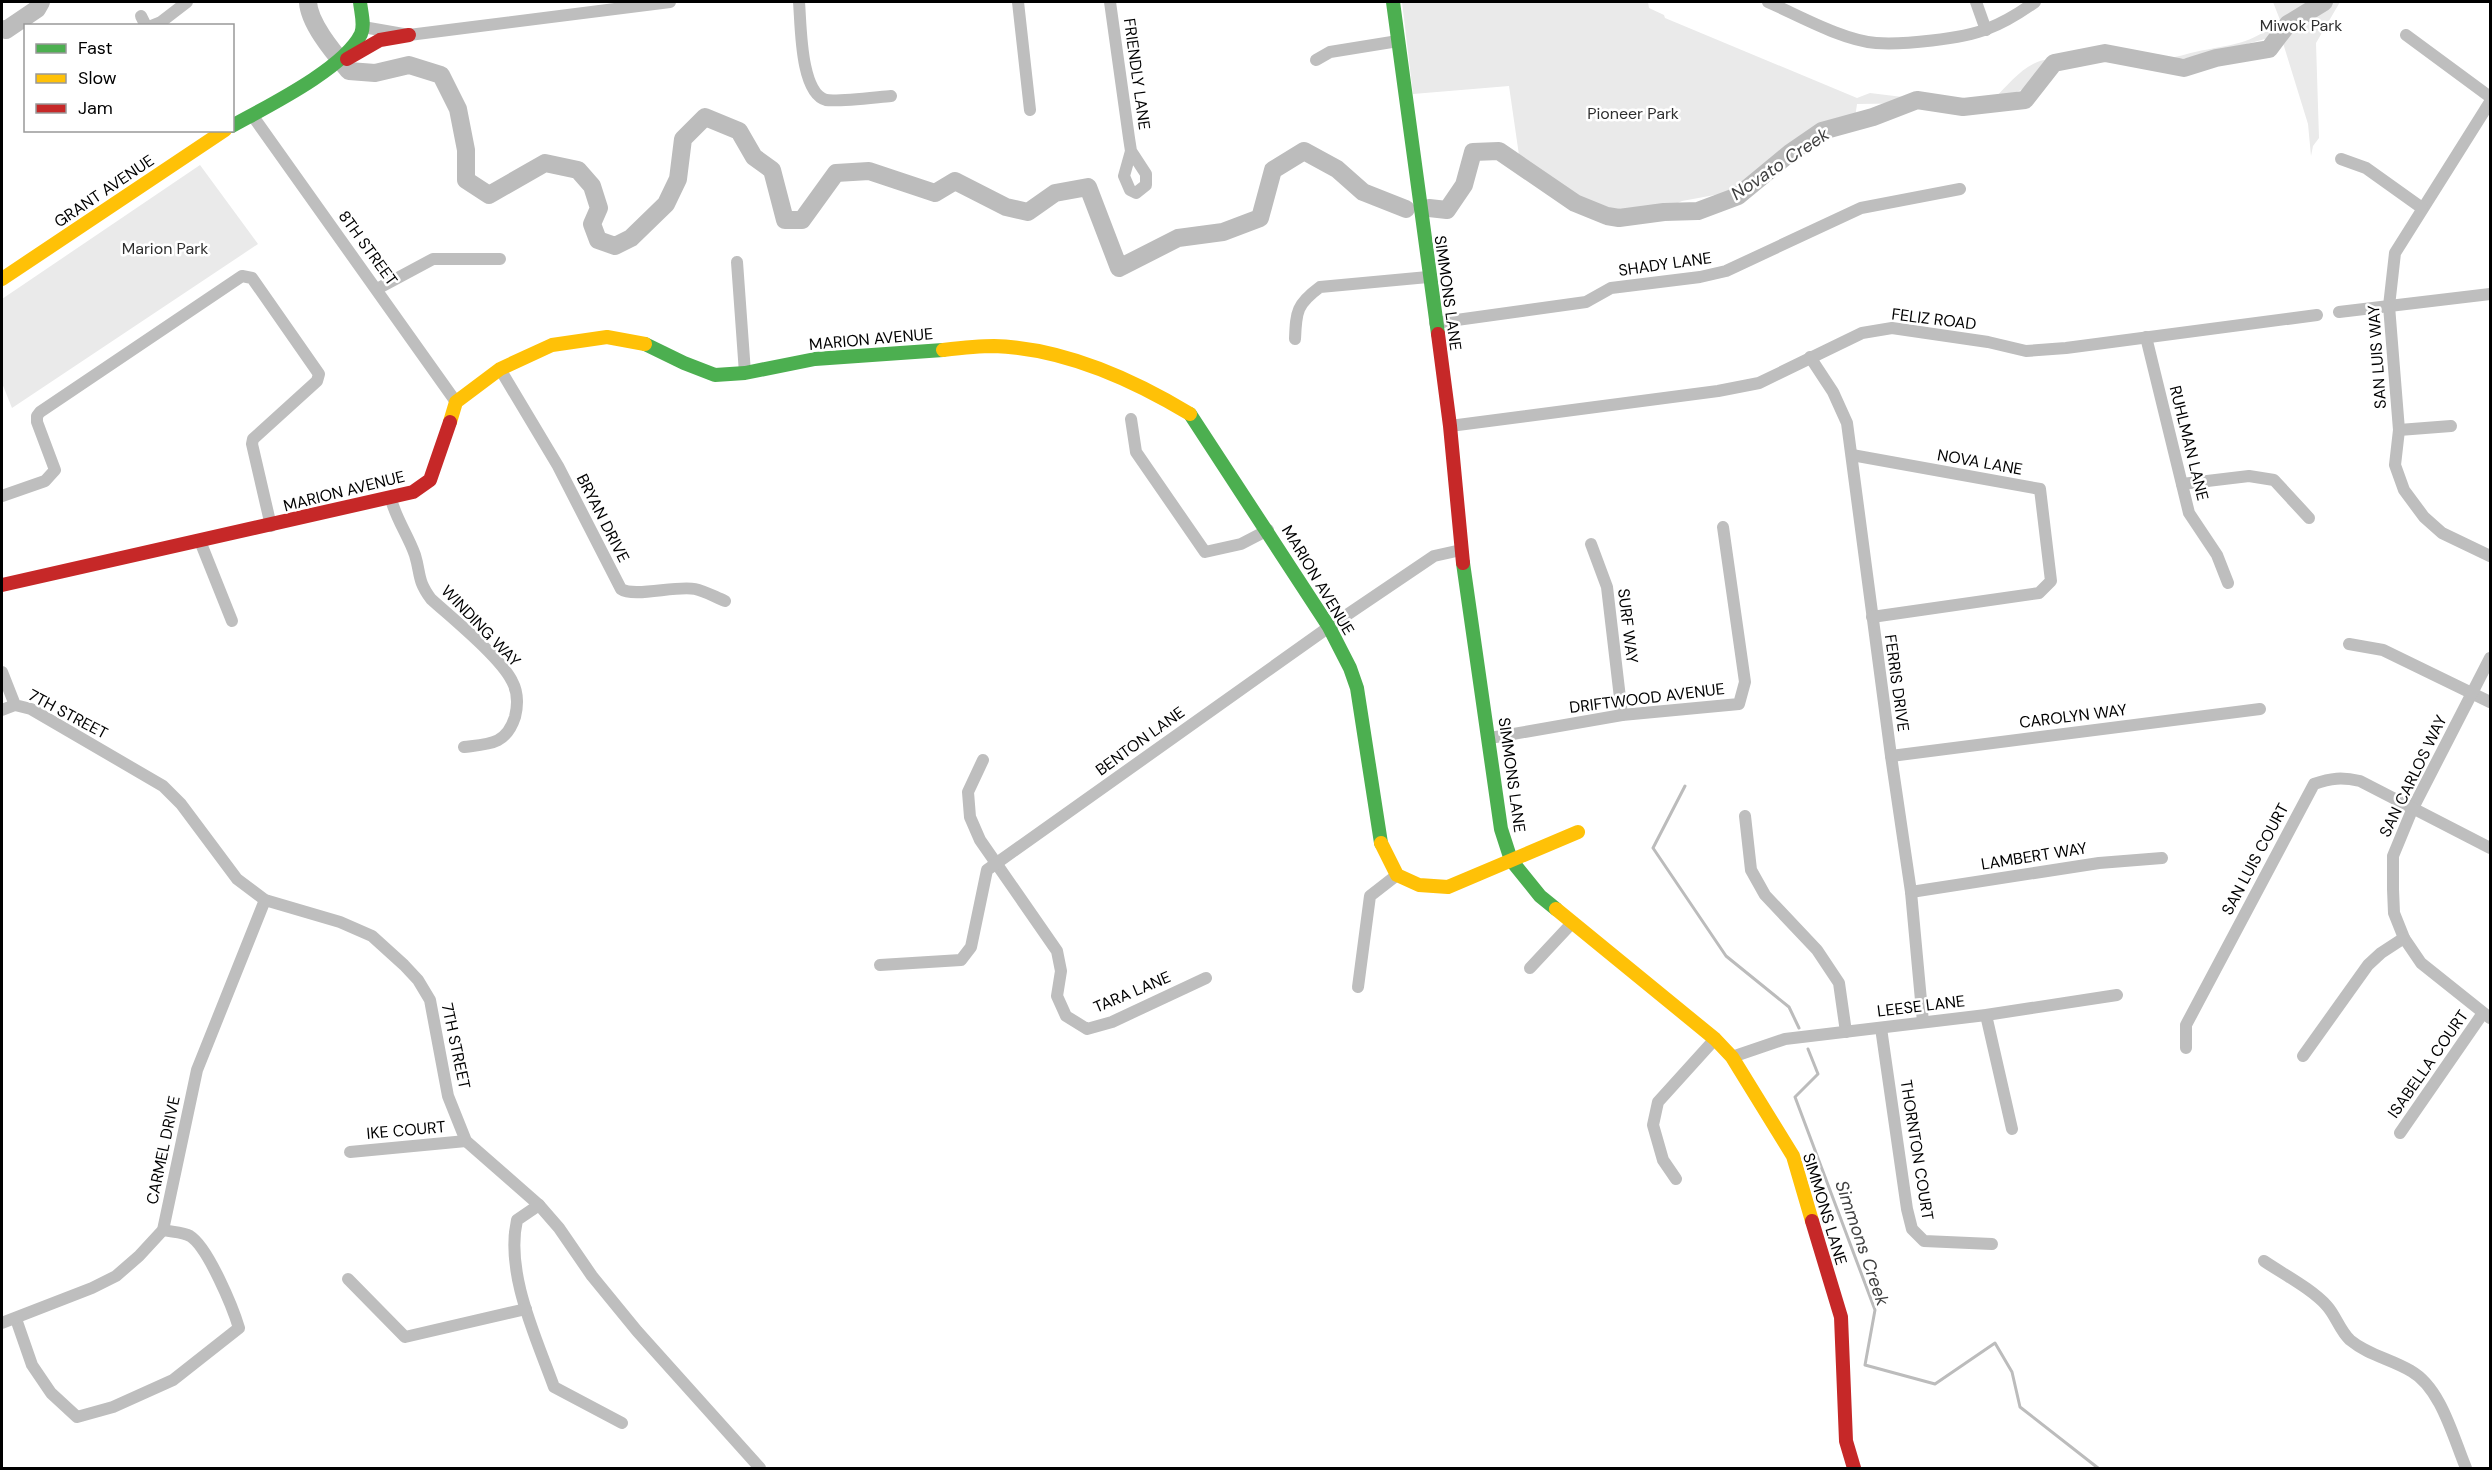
<svg xmlns="http://www.w3.org/2000/svg" width="2492" height="1470" viewBox="0 0 2492 1470" font-family="'DM Sans',sans-serif">
  <style>
    .green { fill: #eaeaea }
    .lines { fill: none; stroke-linecap: round; stroke-linejoin: round }
    .stream { stroke: #bcbcbc; stroke-width: 3 }
    .river { stroke: #bcbcbc; stroke-width: 18 }
    .street { stroke: #bebebe; stroke-width: 12 }
    .fast { stroke: #4caf50; stroke-width: 14 }
    .slow { stroke: #ffc107; stroke-width: 14 }
    .jam { stroke: #c62828; stroke-width: 14 }
    .labels { text-anchor: middle; dominant-baseline: central; stroke-width: 5; stroke-linejoin: round; paint-order: stroke }
    .park-label { font-size: 16px; fill: #2f2f2f; stroke: #fff }
    .street-label { font-size: 16px; fill: #000; stroke: #fff }
    .water-label { font-size: 18px; font-style: italic; fill: #404040; stroke: #fff }
  </style>
  <rect width="100%" height="100%" fill="#fff"/>
  <g class="green">
    <path d="M1402,2H1648L1649,8L1664,15L1665,18L1857,98L1870,93L1935,101L1994,99C2010,83 2026,61 2050,59L2049,77L1995,102L1857,104L1855,118L1842,123L1756,180L1720,194L1682,201L1646,218L1607,216L1571,192L1543,189L1521,169L1509,86L1413,94Z"/>
    <path d="M2273,2H2340L2316,43L2319,138L2313,146L2311,156L2308,124L2283,43L2276,36L2203,56L2125,65L2124,58L2070,52C2086,49 2103,45 2120,48C2132,49 2143,58 2155,59C2169,60 2182,55 2195,52C2231,44 2250,46 2280,20Z"/>
    <path d="M200,165L258,244L12,408L2,383V299Z"/>
  </g>
  <g class="lines">
    <g class="stream">
      <path d="M1685,786L1653,848L1726,956L1789,1007L1799,1028"/>
      <path d="M1808,1049L1818,1074L1795,1097L1875,1310L1865,1365L1935,1384L1995,1343L2012,1372L2020,1407L2098,1468"/>
    </g>
    <g class="river">
      <path d="M308,2C309,24 335,54 349,71L375,73L409,65L441,75L458,109L466,150V180L489,195L545,163L578,170L592,186L599,208L592,224L598,240L615,246L631,238L666,204L678,179L683,139L705,117L739,131L754,157L772,170L785,220H802L836,173L869,171L935,193L955,181L1006,207L1028,212L1055,193L1088,187L1119,268L1178,238L1223,232L1260,218L1273,170L1304,151L1337,169L1363,192L1406,209"/>
      <path d="M2,29L6,30L37,9L41,2"/>
      <path d="M1429,208L1447,210L1464,185L1473,152L1499,151L1575,203L1607,216L1619,218L1664,212L1698,211L1738,196L1790,153L1822,131L1873,117L1917,100L1963,107L2025,100L2054,63L2105,53L2184,68L2216,58L2269,49L2288,24L2324,2"/>
    </g>
    <g class="street">
      <path d="M799,2C801,24 800,93 826,100C837,102 878,97 891,96"/>
      <path d="M1018,2L1030,110"/>
      <path d="M1110,2L1129,138L1131,151L1124,176L1130,190L1136,193L1146,185V174L1131,151"/>
      <path d="M1768,2C1800,16 1842,40 1876,43C1902,45 1962,39 1987,29C2003,23 2021,12 2035,2"/>
      <path d="M1976,2L1986,30"/>
      <path d="M141,16L146,26"/>
      <path d="M151,26L161,22L187,2"/>
      <path d="M363,27L409,35L670,2"/>
      <path d="M2406,35L2490,97"/>
      <path d="M1316,60L1330,52L1398,41"/>
      <path d="M2490,102L2395,253L2389,306L2399,430L2395,465L2404,490L2424,517L2442,533L2490,556"/>
      <path d="M252,115L456,402"/>
      <path d="M2341,159L2366,168L2422,208"/>
      <path d="M737,262L745,373"/>
      <path d="M377,289L433,259H500"/>
      <path d="M2339,312L2490,294"/>
      <path d="M1435,323L1586,302L1611,288L1700,277L1726,271L1861,208L1960,189"/>
      <path d="M2146,337L2189,513L2217,555L2228,583"/>
      <path d="M1295,339C1296,311 1297,304 1320,287L1428,277"/>
      <path d="M1810,357L1833,392L1847,423L1891,756L1911,892L1923,1022"/>
      <path d="M500,369L558,466L621,589C634,598 676,585 695,589C705,591 715,597 725,601"/>
      <path d="M1131,419L1136,452L1205,552L1241,544L1268,530"/>
      <path d="M1450,426L1718,391L1759,383L1862,333L1892,328L1988,342L2026,351L2066,348L2317,315"/>
      <path d="M2399,430L2451,426"/>
      <path d="M1852,455L2040,489L2051,581L2039,593L1872,617"/>
      <path d="M2182,484L2249,476L2274,480L2309,518"/>
      <path d="M2,496L45,481L55,470L37,422V416L40,412L242,276L252,278L319,374L317,381L253,439L252,444L271,526"/>
      <path d="M391,499C396,519 408,535 415,555C421,575 417,580 431,599C453,619 500,657 512,681C518,692 518,705 515,717C506,745 489,744 464,747"/>
      <path d="M200,541L232,621"/>
      <path d="M1591,544L1607,587L1622,715"/>
      <path d="M2349,644L2383,650L2490,702"/>
      <path d="M2490,658L2412,810L2393,856V889L2394,913L2404,938L2421,963L2490,1018"/>
      <path d="M2,672L15,705L31,709L163,786L181,804L237,879L265,900L340,922L372,936L404,965L418,980L430,1000L448,1096L466,1141L539,1205L559,1228L592,1276L637,1331L760,1468"/>
      <path d="M2,710L15,705"/>
      <path d="M1490,738L1622,715L1739,704L1745,682L1723,527"/>
      <path d="M1891,756L2260,709"/>
      <path d="M983,760L968,792L970,817L980,840L1057,951L1061,971L1057,996L1066,1016L1087,1029L1112,1022L1206,978"/>
      <path d="M1745,816L1751,870L1765,895L1817,950L1839,983L1846,1032"/>
      <path d="M1911,892L2099,863L2162,858"/>
      <path d="M880,965L961,960L971,947L987,870L1329,627L1434,556L1461,550"/>
      <path d="M1530,968L1573,922"/>
      <path d="M1358,987L1370,896L1397,875"/>
      <path d="M1986,1015L2012,1129"/>
      <path d="M1881,1028L1907,1209L1912,1229L1924,1241L1992,1244"/>
      <path d="M2186,1048V1025L2314,784C2331,778 2342,777 2360,781L2490,848"/>
      <path d="M2303,1056L2368,965L2381,953L2404,938"/>
      <path d="M1732,1057L1785,1039L1986,1015L2117,995"/>
      <path d="M2400,1133L2483,1013"/>
      <path d="M350,1152L466,1141"/>
      <path d="M1676,1179L1663,1160L1653,1125L1658,1102L1715,1039"/>
      <path d="M539,1205L517,1220C505,1273 536,1337 554,1387L622,1423"/>
      <path d="M2264,1261C2283,1274 2312,1289 2327,1306C2336,1316 2340,1331 2350,1340C2368,1355 2391,1359 2411,1371C2441,1388 2453,1437 2466,1468"/>
      <path d="M348,1279L405,1337L526,1309"/>
      <path d="M16,1319L32,1365L51,1393L77,1417L113,1407L173,1380L239,1328C233,1308 208,1247 190,1236C183,1232 171,1232 163,1230"/>
      <path d="M2,1323L92,1288L116,1276L139,1256L163,1230L197,1070L265,900"/>
    </g>
    <g class="fast">
      <path d="M1393,2L1438,334"/>
      <path d="M232,126C266,107 344,69 361,34C365,25 361,12 360,2"/>
      <path d="M645,344L684,363L715,375L745,373L815,359L943,350"/>
      <path d="M1190,414L1329,627L1350,668L1357,688L1381,843"/>
      <path d="M1463,563L1501,829L1511,860L1540,896L1556,909"/>
    </g>
    <g class="slow">
      <path d="M2,279L225,130"/>
      <path d="M943,350C960,348 977,346 994,346C1062,348 1132,379 1190,414"/>
      <path d="M450,422L456,402L500,369L552,345L607,337L645,344"/>
      <path d="M1381,843L1397,875L1419,885L1448,887L1578,832"/>
      <path d="M1556,909L1715,1039L1732,1057L1793,1156L1812,1221"/>
    </g>
    <g class="jam">
      <path d="M347,59L380,40L409,35"/>
      <path d="M1438,334L1450,426L1463,563"/>
      <path d="M2,585L413,492L430,480L450,422"/>
      <path d="M1812,1221L1841,1317L1846,1441L1854,1468"/>
    </g>
  </g>
  <g class="labels">
    <g class="park-label">
      <text x="2301" y="25">Miwok Park</text>
      <text x="1633" y="113">Pioneer Park</text>
      <text x="165" y="248">Marion Park</text>
    </g>
    <g class="street-label">
      <text transform="translate(1137 74) rotate(82)">FRIENDLY LANE</text>
      <text transform="translate(104 191) rotate(-34)">GRANT AVENUE</text>
      <text transform="translate(368 248) rotate(54)">8TH STREET</text>
      <text transform="translate(1665 264) rotate(-8)">SHADY LANE</text>
      <text transform="translate(1448 293) rotate(82)">SIMMONS LANE</text>
      <text transform="translate(1934 319) rotate(7)">FELIZ ROAD</text>
      <text transform="translate(871 339) rotate(-5)">MARION AVENUE</text>
      <text transform="translate(2377 357) rotate(-94)">SAN LUIS WAY</text>
      <text transform="translate(2189 443) rotate(76)">RUHLMAN LANE</text>
      <text transform="translate(1980 462) rotate(10)">NOVA LANE</text>
      <text transform="translate(344 491) rotate(-14)">MARION AVENUE</text>
      <text transform="translate(603 518) rotate(63)">BRYAN DRIVE</text>
      <text transform="translate(1318 580) rotate(59)">MARION AVENUE</text>
      <text transform="translate(481 626) rotate(46)">WINDING WAY</text>
      <text transform="translate(1628 626) rotate(83)">SURF WAY</text>
      <text transform="translate(1897 683) rotate(82)">FERRIS DRIVE</text>
      <text transform="translate(1647 698) rotate(-7)">DRIFTWOOD AVENUE</text>
      <text transform="translate(68 714) rotate(28)">7TH STREET</text>
      <text transform="translate(2073 716) rotate(-7)">CAROLYN WAY</text>
      <text transform="translate(1140 741) rotate(-36)">BENTON LANE</text>
      <text transform="translate(1512 775) rotate(82)">SIMMONS LANE</text>
      <text transform="translate(2413 776) rotate(-64)">SAN CARLOS WAY</text>
      <text transform="translate(2034 856) rotate(-9)">LAMBERT WAY</text>
      <text transform="translate(2255 859) rotate(-62)">SAN LUIS COURT</text>
      <text transform="translate(1132 992) rotate(-23)">TARA LANE</text>
      <text transform="translate(1921 1006) rotate(-7)">LEESE LANE</text>
      <text transform="translate(456 1046) rotate(78)">7TH STREET</text>
      <text transform="translate(2428 1064) rotate(-55)">ISABELLA COURT</text>
      <text transform="translate(406 1130) rotate(-5)">IKE COURT</text>
      <text transform="translate(163 1150) rotate(-78)">CARMEL DRIVE</text>
      <text transform="translate(1917 1150) rotate(81)">THORNTON COURT</text>
      <text transform="translate(1825 1209) rotate(73)">SIMMONS LANE</text>
    </g>
    <g class="water-label">
      <text transform="translate(1780 164) rotate(-34)">Novato Creek</text>
      <text transform="translate(1862 1243) rotate(71)">Simmons Creek</text>
    </g>
  </g>
  <rect width="2492" height="1470" fill="none" stroke="#000000" stroke-width="6"/>
  <rect x="24" y="24" width="210" height="108" fill="#ffffff" stroke="#999999" stroke-width="1.5"/>
  <rect x="36" y="44" width="30" height="9" fill="#4caf50" stroke="#999999" stroke-width="1.5"/>
  <text x="78" y="54" font-size="18" fill="#000000">Fast</text>
  <rect x="36" y="74" width="30" height="9" fill="#ffc107" stroke="#999999" stroke-width="1.5"/>
  <text x="78" y="84" font-size="18" fill="#000000">Slow</text>
  <rect x="36" y="104" width="30" height="9" fill="#c62828" stroke="#999999" stroke-width="1.5"/>
  <text x="78" y="114" font-size="18" fill="#000000">Jam</text>
</svg>
